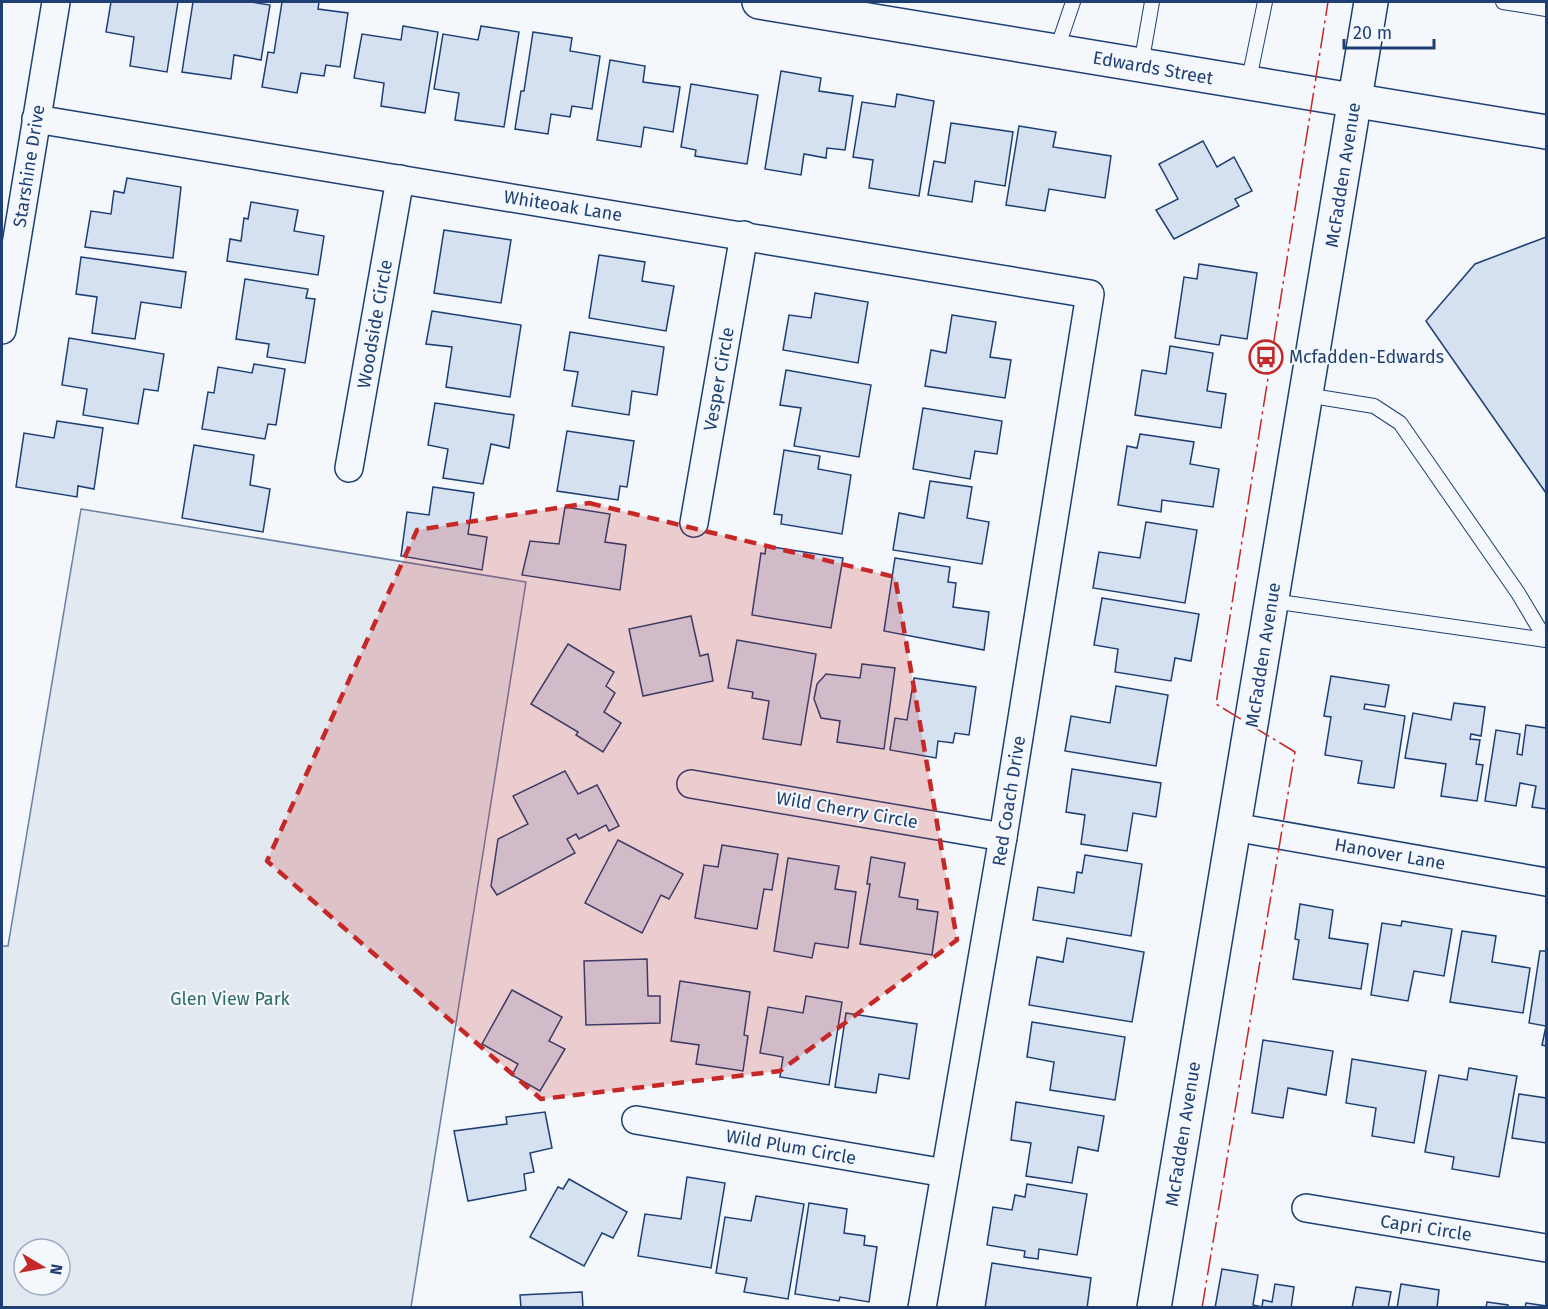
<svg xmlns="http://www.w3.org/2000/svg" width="1548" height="1309" viewBox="0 0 1548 1309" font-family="'Fira Sans',sans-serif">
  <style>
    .green { fill: #e3e9f0; stroke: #687fa3; stroke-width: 1.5; fill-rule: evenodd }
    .building { fill: #d5e0f0; stroke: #1d3f73; stroke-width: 1.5 }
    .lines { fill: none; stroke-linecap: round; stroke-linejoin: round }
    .lane-casing { stroke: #1d3f73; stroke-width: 16 }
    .street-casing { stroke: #1d3f73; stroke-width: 30 }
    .secondary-casing { stroke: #1d3f73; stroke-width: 36 }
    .lane { stroke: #f4f7fb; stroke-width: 14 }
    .street { stroke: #f4f7fb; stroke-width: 27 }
    .secondary { stroke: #f4f7fb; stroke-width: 33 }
    .power { stroke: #c62828; stroke-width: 1.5; stroke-dasharray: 21 4.5 3 4.5; stroke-linecap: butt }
    .marked { fill: #c62828; fill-opacity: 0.2; stroke: #c62828; stroke-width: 4.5; stroke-dasharray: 12 8; stroke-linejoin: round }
    .labels { text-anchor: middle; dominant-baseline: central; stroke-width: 4.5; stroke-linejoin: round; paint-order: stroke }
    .street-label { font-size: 18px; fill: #1d3f73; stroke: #f4f7fb }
    .poi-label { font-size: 18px; fill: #1d3f73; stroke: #f4f7fb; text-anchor: start }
    .park-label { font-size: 18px; fill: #2c6c60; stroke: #f4f7fb }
  </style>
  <rect width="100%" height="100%" fill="#f4f7fb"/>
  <path class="green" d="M81,509L526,582L411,1307H2V946H8ZM24,1249H60V1285H24Z"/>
  <g class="building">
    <path d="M111,2H178L167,72L130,66L134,37L106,32Z"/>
    <path d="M193,2H251L270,5L261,60L234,55L231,79L182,72Z"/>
    <path d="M282,2H319L318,9L348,13L340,67L326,65L324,76L301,73L297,93L262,87L268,52L274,53Z"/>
    <path d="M403,26L438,32L425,113L381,106L384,83L354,78L362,34L401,40Z"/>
    <path d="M481,26L519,32L504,127L455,120L459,93L434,89L443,34L478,40Z"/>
    <path d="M533,32L572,38L570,51L600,56L592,109L572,106L570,117L551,114L548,134L515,129L521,91H524Z"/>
    <path d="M610,60L645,66L643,82L680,87L673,132L644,127L641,147L597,140Z"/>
    <path d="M781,71L821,78L819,91L853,96L845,150L827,148L826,158L804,154L801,175L765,169Z"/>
    <path d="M691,84L758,95L747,164L695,156L696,150L681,147Z"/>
    <path d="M897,94L934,101L919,196L869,188L873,160L853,157L862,102L895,107Z"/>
    <path d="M951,123L1013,132L1005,186L975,181L972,202L928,195L934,161L945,163Z"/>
    <path d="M1019,126L1056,132L1053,147L1111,156L1105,198L1049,189L1045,211L1006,205Z"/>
    <path d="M1203,141L1217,167L1234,157L1252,191L1235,199L1239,206L1174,239L1156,210L1178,199L1159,164Z"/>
    <path d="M127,178L181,187L173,258L85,247L91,211L111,214L114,191L124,193Z"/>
    <path d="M251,202L298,210L294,231L324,236L318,275L227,261L230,239L241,241L244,218L248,219Z"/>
    <path d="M444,230L511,240L501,303L434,293Z"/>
    <path d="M1546,237V493L1426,321L1475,264Z"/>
    <path d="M599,255L645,262L642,281L674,286L666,331L589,318Z"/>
    <path d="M81,257L186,272L181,308L141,302L135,339L92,333L97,297L76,294Z"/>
    <path d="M1199,264L1257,273L1247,339L1221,335L1219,345L1175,338L1184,277L1197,279Z"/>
    <path d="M245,279L308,289L306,298L315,299L305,363L267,357L269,344L236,339Z"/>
    <path d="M815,293L868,302L858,363L783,350L789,315L811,318Z"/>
    <path d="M432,311L521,325L510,397L446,387L452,347L426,344Z"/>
    <path d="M952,315L996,322L990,357L1011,360L1005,398L925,386L931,350L946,353Z"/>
    <path d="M570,332L664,347L657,395L632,391L629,415L572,406L578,372L564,370Z"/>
    <path d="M69,338L164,354L158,391L144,389L138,424L83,415L87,389L62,385Z"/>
    <path d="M1170,346L1213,353L1207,391L1226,394L1221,428L1135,415L1142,370L1166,374Z"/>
    <path d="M254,364L285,369L276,425L268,424L265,439L202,429L208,392L214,393L218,367L252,373Z"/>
    <path d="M786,370L871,385L859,457L794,446L801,408L780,405Z"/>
    <path d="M435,403L514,415L509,448L491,444L483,484L443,478L448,449L428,445Z"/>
    <path d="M923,408L1002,421L997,454L975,451L970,479L913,469Z"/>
    <path d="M57,421L103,428L94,489L78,486L77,497L16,487L24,433L54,438Z"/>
    <path d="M567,431L634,441L627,487L620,486L618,500L557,491Z"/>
    <path d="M1140,434L1194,442L1190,464L1219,469L1213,507L1162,500L1161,512L1118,505L1127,446L1137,448Z"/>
    <path d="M194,445L254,455L250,485L270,489L263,532L182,518Z"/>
    <path d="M784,450L820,456L818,469L851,475L842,534L781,524L782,515L774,514Z"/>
    <path d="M930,481L972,487L967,518L989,522L982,564L893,550L899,513L924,518Z"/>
    <path d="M433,487L474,493L468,534L487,537L482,570L401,556L407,512L429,515Z"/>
    <path d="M565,507L610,514L605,542L626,545L620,590L522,575L530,541L559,544Z"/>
    <path d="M1146,522L1197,530L1185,603L1093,588L1099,552L1140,558Z"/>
    <path d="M766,546L843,558L831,628L752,615L761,553L765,554Z"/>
    <path d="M895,558L950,567L948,582L956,583L953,607L989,612L984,650L884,631Z"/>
    <path d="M1102,598L1199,614L1191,661L1175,658L1171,681L1115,672L1118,649L1094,645Z"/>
    <path d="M691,616L700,656L708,654L713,681L643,696L629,629Z"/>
    <path d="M737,640L816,654L801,745L763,739L769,701L752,698L753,692L728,688Z"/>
    <path d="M568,644L614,672L606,686L615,693L604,712L621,723L603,752L576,735L578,732L531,704Z"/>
    <path d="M862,664L895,668L884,749L837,742L840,721L821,718L814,699L817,684L826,674L860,678Z"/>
    <path d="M1331,676L1389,685L1385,707L1365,704L1364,709L1405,716L1394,788L1358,783L1362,761L1325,755L1331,717L1324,716Z"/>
    <path d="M914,678L976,687L969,735L955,733L953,743L938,741L936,758L890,750L895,718L907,720Z"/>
    <path d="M1116,686L1168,695L1156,766L1065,751L1071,716L1110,723Z"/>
    <path d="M1454,703L1485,707L1481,736L1471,734L1470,739L1480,740L1476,764L1483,765L1477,801L1441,796L1446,764L1405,758L1413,713L1451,720Z"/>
    <path d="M1526,725L1546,728V809L1532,807L1536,786L1520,783L1516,806L1485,801L1496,730L1520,734L1517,754L1522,755Z"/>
    <path d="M1072,769L1161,783L1156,817L1133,813L1127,851L1081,844L1085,815L1066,812Z"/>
    <path d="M565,771L578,794L597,785L619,826L609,831L606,825L579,839L576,834L567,839L575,853L497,895L491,886L498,839L528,824L513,796Z"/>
    <path d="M618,840L683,874L669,899L661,895L642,933L585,903Z"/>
    <path d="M722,845L778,854L772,890L764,889L757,929L695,918L704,865L718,867Z"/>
    <path d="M1085,855L1142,864L1131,936L1033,920L1038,887L1074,893L1077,872L1082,873Z"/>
    <path d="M871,857L905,863L899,897L918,900L917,909L938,912L932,955L860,944L870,884H867Z"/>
    <path d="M788,858L839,866L835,889L856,892L848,948L815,943L812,958L774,951Z"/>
    <path d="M1300,904L1333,910L1329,938L1368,944L1361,989L1293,979L1299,940L1295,939Z"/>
    <path d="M1402,921L1452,929L1444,976L1414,971L1408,1001L1371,995L1382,923L1401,926Z"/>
    <path d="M1462,931L1496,936L1492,962L1530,968L1523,1013L1450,1002Z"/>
    <path d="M1067,938L1144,952L1132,1022L1029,1005L1037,957L1063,962Z"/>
    <path d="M1540,951H1546V1046L1542,1045L1546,1026L1529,1023Z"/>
    <path d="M647,959L648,996H660V1023L586,1025L584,961Z"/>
    <path d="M680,981L750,992L744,1035L748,1036L743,1071L696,1064L699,1045L671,1041Z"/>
    <path d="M512,990L562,1017L549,1041L565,1049L540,1091L512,1075L518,1064L482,1044Z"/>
    <path d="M806,996L842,1002L829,1085L780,1077L783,1057L760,1053L768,1007L803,1013Z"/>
    <path d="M846,1013L917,1024L909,1079L879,1074L876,1093L835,1087Z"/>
    <path d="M1032,1022L1125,1037L1115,1100L1050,1090L1054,1062L1027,1057Z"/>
    <path d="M1263,1040L1333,1051L1326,1095L1288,1088L1283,1118L1252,1113Z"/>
    <path d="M1352,1059L1426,1071L1414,1143L1372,1136L1376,1108L1346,1103Z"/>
    <path d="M1469,1068L1517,1076L1499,1177L1452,1169L1454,1157L1425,1152L1439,1075L1467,1080Z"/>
    <path d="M1519,1094L1546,1098V1143L1512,1138Z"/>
    <path d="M1016,1102L1104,1116L1098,1151L1078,1147L1072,1183L1026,1176L1031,1143L1011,1140Z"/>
    <path d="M545,1112L552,1148L530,1153L534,1172L524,1174L526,1190L468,1201L454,1131L507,1124L506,1117Z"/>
    <path d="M687,1177L725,1183L711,1268L638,1256L645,1214L681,1219Z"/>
    <path d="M569,1179L627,1212L613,1238L602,1233L584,1266L530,1237L558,1187L563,1189Z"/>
    <path d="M1027,1184L1087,1194L1077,1255L1039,1249L1038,1259L1024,1257L1025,1251L987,1245L993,1207L1012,1210L1015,1195L1025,1197Z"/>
    <path d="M756,1196L804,1204L788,1299L744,1292L747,1278L716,1273L725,1217L751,1221Z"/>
    <path d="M809,1203L847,1209L844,1233L865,1236L864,1245L877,1247L869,1302L840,1297L839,1301L795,1294Z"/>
    <path d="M992,1263L1091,1278L1087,1308H985Z"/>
    <path d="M1222,1269L1258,1275L1253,1305L1262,1307L1263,1300L1272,1302L1275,1284L1294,1287L1291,1308H1215Z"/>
    <path d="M1401,1284L1439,1290L1437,1308H1397Z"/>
    <path d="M1356,1287L1391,1292L1388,1308H1352Z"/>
    <path d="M582,1292L583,1308H521L520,1295Z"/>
    <path d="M1487,1302L1508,1305V1308H1486Z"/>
    <path d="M1526,1303L1546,1306V1308H1525Z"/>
  </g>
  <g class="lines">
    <defs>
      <g id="lane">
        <path d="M1503,2L1546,9"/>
        <path d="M1056,52L1073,2"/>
        <path d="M1141,65L1152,2"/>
        <path d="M1248,84L1265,2"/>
        <path d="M1306,395L1374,406L1400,423L1518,593L1546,640"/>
        <path d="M1272,601L1546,640"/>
      </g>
      <g id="street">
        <path d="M36,119L1090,294L1003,837L922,1308"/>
        <path d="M2,330L56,2"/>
        <path d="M349,468L400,179"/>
        <path d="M694,523L744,235"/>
        <path d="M691,784L1003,837"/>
        <path d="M1234,827L1546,882"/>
        <path d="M636,1120L945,1173"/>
        <path d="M1306,1208L1546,1248"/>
      </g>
      <g id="secondary">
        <path d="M759,2L1546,132"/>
        <path d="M1154,1308L1371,2"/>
      </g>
    </defs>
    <use href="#lane" class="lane-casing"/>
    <use href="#street" class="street-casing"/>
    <use href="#secondary" class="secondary-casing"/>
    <use href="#lane" class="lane"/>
    <use href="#street" class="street"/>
    <use href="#secondary" class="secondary"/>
    <path class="power" d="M1202,1308L1295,752L1216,704L1328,2"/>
  </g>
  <path class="marked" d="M589,503L895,577L957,940L780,1071L541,1099L267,861L417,530Z"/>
  <defs>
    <symbol id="bus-ring" viewBox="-11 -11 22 22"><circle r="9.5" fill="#f4f7fb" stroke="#c62828" stroke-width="1.5"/><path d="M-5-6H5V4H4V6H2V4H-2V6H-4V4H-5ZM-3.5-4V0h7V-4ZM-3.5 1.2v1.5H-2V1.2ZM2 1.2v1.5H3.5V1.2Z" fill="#c62828"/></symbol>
  </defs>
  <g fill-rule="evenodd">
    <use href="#bus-ring" x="1247" y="338" width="38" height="38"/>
  </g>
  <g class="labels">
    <g class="street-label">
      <text transform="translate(1153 68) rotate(10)">Edwards Street</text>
      <text transform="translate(29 166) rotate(-81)">Starshine Drive</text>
      <text transform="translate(1343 175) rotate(-81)">McFadden Avenue</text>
      <text transform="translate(563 206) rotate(9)">Whiteoak Lane</text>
      <text transform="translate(375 324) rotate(-80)">Woodside Circle</text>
      <text transform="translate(719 379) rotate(-80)">Vesper Circle</text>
      <text transform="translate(1263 655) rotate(-81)">McFadden Avenue</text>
      <text transform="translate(1009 801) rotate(-81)">Red Coach Drive</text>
      <text transform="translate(847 810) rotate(10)">Wild Cherry Circle</text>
      <text transform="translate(1390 854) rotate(10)">Hanover Lane</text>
      <text transform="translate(1183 1134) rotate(-81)">McFadden Avenue</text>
      <text transform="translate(791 1147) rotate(10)">Wild Plum Circle</text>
      <text transform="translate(1426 1228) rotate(9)">Capri Circle</text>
    </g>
    <g class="poi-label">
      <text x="1289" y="357">Mcfadden-Edwards</text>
    </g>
    <g class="park-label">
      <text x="230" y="999">Glen View Park</text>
    </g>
  </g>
  <rect width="1548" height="1309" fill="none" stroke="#1d3f73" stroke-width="6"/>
  <g transform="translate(42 1267) rotate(100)"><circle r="28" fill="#f4f7fb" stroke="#9eadc5" stroke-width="1.5"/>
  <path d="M0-4.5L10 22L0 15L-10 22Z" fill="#c62828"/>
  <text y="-9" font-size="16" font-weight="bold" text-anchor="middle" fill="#1d3f73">N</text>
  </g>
  <path d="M1344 39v9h90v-9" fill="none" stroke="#1d3f73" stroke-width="3"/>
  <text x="1353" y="39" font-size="18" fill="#1d3f73" stroke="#f4f7fb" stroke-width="4.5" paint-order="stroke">20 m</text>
</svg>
